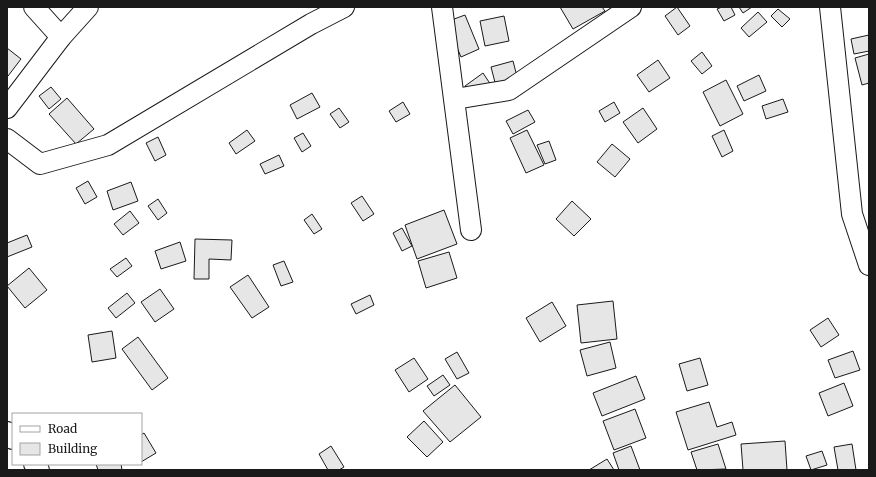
<svg xmlns="http://www.w3.org/2000/svg" width="876" height="477" viewBox="0 0 876 477" font-family="Merriweather,serif">
  <style>
    .building { fill: #e6e6e6; stroke: #1a1a1a }
    .lines { fill: none; stroke-linecap: round; stroke-linejoin: round }
    .street-casing { stroke: #1a1a1a; stroke-width: 22 }
    .street { stroke: #fff; stroke-width: 20 }
  </style>
  <rect width="100%" height="100%" fill="#fff"/>
  <g class="building">
    <path d="M560,7H602L605,11L573,29Z"/>
    <path d="M677,7L690,26L678,35L665,16Z"/>
    <path d="M722,7H731L735,15L724,21L717,9Z"/>
    <path d="M739,7H752L743,13Z"/>
    <path d="M778,9L790,19L782,27L771,16Z"/>
    <path d="M758,12L767,22L749,37L741,28Z"/>
    <path d="M465,15L479,49L461,57L446,22Z"/>
    <path d="M504,16L509,41L485,46L480,21Z"/>
    <path d="M869,35V51L854,54L851,39Z"/>
    <path d="M7,48L21,59L8,76H7Z"/>
    <path d="M702,52L712,66L702,74L691,61Z"/>
    <path d="M869,54V83L862,85L855,58Z"/>
    <path d="M658,60L670,78L649,92L637,75Z"/>
    <path d="M513,61L520,88L498,94L491,67Z"/>
    <path d="M483,73L495,91L476,104L465,86Z"/>
    <path d="M759,75L766,91L744,101L737,86Z"/>
    <path d="M726,80L743,114L720,126L703,92Z"/>
    <path d="M51,87L61,99L49,109L39,96Z"/>
    <path d="M312,93L320,107L297,119L290,105Z"/>
    <path d="M67,98L94,129L76,144L49,114Z"/>
    <path d="M783,99L788,112L766,119L762,106Z"/>
    <path d="M403,102L410,114L396,122L389,111Z"/>
    <path d="M614,102L620,113L605,122L599,111Z"/>
    <path d="M339,108L349,122L340,128L330,114Z"/>
    <path d="M643,108L657,129L638,143L623,122Z"/>
    <path d="M528,110L535,122L513,134L506,121Z"/>
    <path d="M247,130L255,141L236,154L229,143Z"/>
    <path d="M527,130L544,165L526,173L510,138Z"/>
    <path d="M724,130L733,151L722,157L712,136Z"/>
    <path d="M303,133L311,146L302,152L294,138Z"/>
    <path d="M158,137L166,155L155,161L146,143Z"/>
    <path d="M549,141L556,160L545,164L537,145Z"/>
    <path d="M612,144L630,159L615,177L597,162Z"/>
    <path d="M279,155L284,166L265,174L260,164Z"/>
    <path d="M88,181L97,197L85,204L76,188Z"/>
    <path d="M131,182L138,201L113,210L107,191Z"/>
    <path d="M362,196L374,214L363,221L351,203Z"/>
    <path d="M158,199L167,213L158,220L148,206Z"/>
    <path d="M572,201L591,219L574,236L556,219Z"/>
    <path d="M444,210L457,244L417,259L405,225Z"/>
    <path d="M130,211L139,223L123,235L114,224Z"/>
    <path d="M312,214L322,229L314,234L304,220Z"/>
    <path d="M402,228L412,246L402,251L393,233Z"/>
    <path d="M27,235L32,247L7,257V243Z"/>
    <path d="M195,239L232,240L231,260L209,259V279H194Z"/>
    <path d="M180,242L186,261L161,269L155,251Z"/>
    <path d="M449,252L457,278L426,288L418,261Z"/>
    <path d="M126,258L132,266L117,277L110,269Z"/>
    <path d="M284,261L293,282L281,286L273,265Z"/>
    <path d="M29,268L47,290L25,308L7,286Z"/>
    <path d="M248,275L269,307L252,318L230,287Z"/>
    <path d="M160,289L174,309L155,322L141,302Z"/>
    <path d="M127,293L135,303L116,318L108,308Z"/>
    <path d="M370,295L374,305L356,314L351,304Z"/>
    <path d="M613,301L617,339L581,343L577,305Z"/>
    <path d="M552,302L566,326L540,342L526,318Z"/>
    <path d="M828,318L839,335L821,347L810,330Z"/>
    <path d="M112,331L116,358L92,362L88,335Z"/>
    <path d="M138,337L168,378L152,390L122,349Z"/>
    <path d="M610,342L616,368L587,376L580,350Z"/>
    <path d="M853,351L860,370L835,378L828,360Z"/>
    <path d="M457,352L469,373L457,379L445,359Z"/>
    <path d="M414,358L428,379L409,392L395,370Z"/>
    <path d="M700,358L708,385L687,391L679,364Z"/>
    <path d="M443,375L450,385L434,396L427,386Z"/>
    <path d="M636,376L645,399L602,416L593,393Z"/>
    <path d="M844,383L853,406L828,416L819,393Z"/>
    <path d="M455,385L481,417L450,442L423,411Z"/>
    <path d="M709,402L717,427L732,422L736,435L688,450L676,412Z"/>
    <path d="M635,409L646,438L614,450L603,421Z"/>
    <path d="M424,421L443,442L427,457L407,437Z"/>
    <path d="M144,433L156,453L141,462V435Z"/>
    <path d="M785,441L787,470H743L741,444Z"/>
    <path d="M718,444L726,469L697,470L691,452Z"/>
    <path d="M852,444L856,470H838L834,447Z"/>
    <path d="M331,446L344,467L339,470H328L319,454Z"/>
    <path d="M631,446L640,470H619L613,453Z"/>
    <path d="M822,451L827,465L811,470L806,456Z"/>
    <path d="M607,459L614,470H589Z"/>
    <path d="M96,464H121L122,470H98Z"/>
  </g>
  <g class="lines">
    <defs>
      <g id="street">
        <path d="M34,7L61,37"/>
        <path d="M442,7L471,230"/>
        <path d="M830,7L852,214L869,265"/>
        <path d="M455,99L509,90L631,7"/>
        <path d="M7,108L61,37L88,7"/>
        <path d="M7,139L40,164L108,145L311,24L344,7"/>
        <path d="M7,432L13,439"/>
        <path d="M34,464L39,470"/>
      </g>
    </defs>
    <use href="#street" class="street-casing"/>
    <use href="#street" class="street"/>
  </g>
  <rect width="876" height="477" fill="none" stroke="#1a1a1a" stroke-width="16"/>
  <rect x="12" y="413" width="130" height="52" fill="#ffffff" stroke="#a3a3a3"/>
  <rect x="20" y="426" width="20" height="6" fill="#ffffff" stroke="#a3a3a3"/>
  <text x="48" y="433" font-size="12" fill="#1a1a1a">Road</text>
  <rect x="20" y="443" width="20" height="12" fill="#e6e6e6" stroke="#a3a3a3"/>
  <text x="48" y="453" font-size="12" fill="#1a1a1a">Building</text>
</svg>
